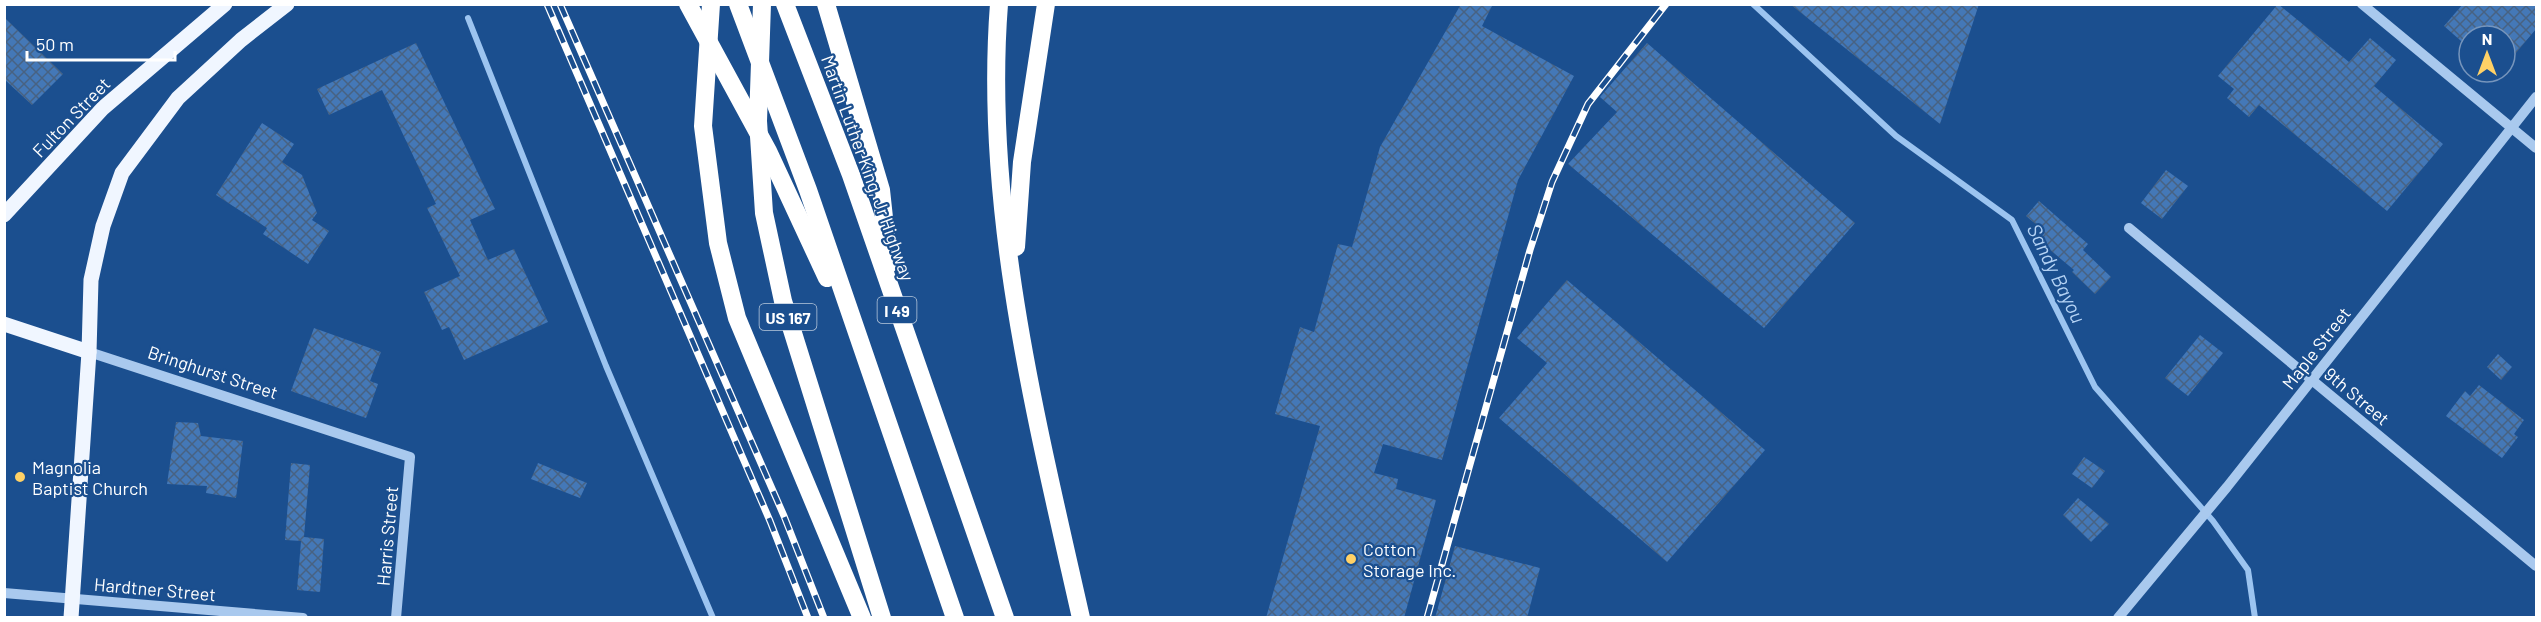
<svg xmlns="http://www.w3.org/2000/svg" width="2541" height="622" viewBox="0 0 2541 622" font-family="Barlow,sans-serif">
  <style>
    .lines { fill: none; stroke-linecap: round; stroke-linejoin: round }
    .stream { stroke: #9cc4f0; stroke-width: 6 }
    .building { fill: url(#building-cross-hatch) }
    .minor { stroke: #a9c9ee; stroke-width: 10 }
    .major { stroke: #f0f6ff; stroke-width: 15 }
    .highway { stroke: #fff; stroke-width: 18 }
    .rail-casing { stroke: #fff; stroke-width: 7 }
    .rail { stroke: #1b4f8f; stroke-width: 4.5; stroke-dasharray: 14; stroke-linecap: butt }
    .highway-bridge { stroke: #fff; stroke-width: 18 }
    .poi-dot { fill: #ffd166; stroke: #1b4f8f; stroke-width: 2 }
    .labels { text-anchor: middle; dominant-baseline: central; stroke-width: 4.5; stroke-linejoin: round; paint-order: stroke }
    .shield { fill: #1b4f8f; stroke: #bbcadd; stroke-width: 1.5 }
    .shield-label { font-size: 16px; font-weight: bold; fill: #fff }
    .street-label { font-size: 18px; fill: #fff; stroke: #1b4f8f }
    .poi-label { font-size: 18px; fill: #fff; stroke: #1b4f8f; text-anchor: start }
    .water-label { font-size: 20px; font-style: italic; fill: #b5d3f5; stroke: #1b4f8f }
  </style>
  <defs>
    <pattern id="building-cross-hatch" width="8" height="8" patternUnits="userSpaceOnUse" patternTransform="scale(1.5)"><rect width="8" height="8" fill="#4478b7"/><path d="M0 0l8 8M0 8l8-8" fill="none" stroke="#486282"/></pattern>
  </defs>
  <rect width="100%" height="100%" fill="#1b4f8f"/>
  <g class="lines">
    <g class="stream">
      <path d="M1753,4L1896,136L2012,220L2095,387L2213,521L2248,570L2255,618"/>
      <path d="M468,18L606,366L713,618"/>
    </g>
  </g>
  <g class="building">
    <path d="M1461,4H1493L1482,26L1574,76L1518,180L1442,460L1383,444L1374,473L1398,479L1396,489L1436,500L1404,618H1266L1320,426L1275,414L1300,327L1314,332L1338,244L1352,247L1380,147Z"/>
    <path d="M1790,4H1979L1940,124Z"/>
    <path d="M2278,4L2349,62L2370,38L2396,60L2374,86L2443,144L2387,211L2259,105L2249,117L2227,98L2234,89L2218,76Z"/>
    <path d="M2463,4H2536V29L2505,66V36H2469V48L2444,26Z"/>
    <path d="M4,17L63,74L32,105L4,79Z"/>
    <path d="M416,43L495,209L470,220L488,260L514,249L548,322L464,360L449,327L442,330L424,292L460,276L427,208L436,204L382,90L329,115L317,89Z"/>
    <path d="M1647,43L1855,223L1764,328L1568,164L1617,112L1600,97Z"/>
    <path d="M262,123L294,144L282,162L302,175L317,213L312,220L329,231L308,264L263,234L267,228L216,195Z"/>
    <path d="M2166,170L2188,186L2162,219L2141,203Z"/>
    <path d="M2039,201L2088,244L2083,250L2111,277L2095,294L2072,272L2074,270L2037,239L2044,231L2026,216Z"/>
    <path d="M1567,280L1765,450L1667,562L1499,418L1547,363L1517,338Z"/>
    <path d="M314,328L381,352L370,381L378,384L366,418L291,391Z"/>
    <path d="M2200,335L2223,353L2188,396L2165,378Z"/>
    <path d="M2498,354L2512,367L2501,380L2487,367Z"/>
    <path d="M2479,385L2524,420L2514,434L2518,437L2502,458L2446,416L2465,391L2470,396Z"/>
    <path d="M176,422L198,423L201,436L243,441L236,498L206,493L207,486L167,484Z"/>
    <path d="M2084,457L2105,471L2092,488L2072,474Z"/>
    <path d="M291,463L310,465L304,537L324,539L320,592L297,590L301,541L285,540Z"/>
    <path d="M538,463L587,483L580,498L531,479Z"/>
    <path d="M2078,498L2109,524L2091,542L2063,515Z"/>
    <path d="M1455,546L1540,568L1527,618H1435Z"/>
  </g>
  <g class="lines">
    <g class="minor">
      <path d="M2362,4L2536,148"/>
      <path d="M2129,228L2536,566"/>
      <path d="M89,352L410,457L396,618"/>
      <path d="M4,593L303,618"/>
      <path d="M2118,618L2227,487L2536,97"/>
    </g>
    <g class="major">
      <path d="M4,215L103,108L225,4"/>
      <path d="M4,324L89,352"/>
      <path d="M71,618L89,352L91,280L103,226L122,173L178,98L241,40L287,4"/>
    </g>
    <g class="highway">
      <path d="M688,4L768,151L827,278"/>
      <path d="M738,4L808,190L955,618"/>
      <path d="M785,4L851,175L1005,618"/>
      <path d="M826,4L881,190L889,264"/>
      <path d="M999,4C983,210 1036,418 1081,618"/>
      <path d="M1016,247L1022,162L1046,4"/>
    </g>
    <defs>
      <g id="rail">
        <path d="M547,4L770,521L808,618"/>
        <path d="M560,4L784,516L824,618"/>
        <path d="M1427,618L1530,250L1552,182L1588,104L1666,4"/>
      </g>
    </defs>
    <use href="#rail" class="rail-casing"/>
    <use href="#rail" class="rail"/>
    <g class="highway-bridge">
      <path d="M711,4L703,126L718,243L737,318L862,618"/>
      <path d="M762,4L758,121L764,213L783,301L882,618"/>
    </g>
  </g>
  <g class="poi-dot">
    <circle cx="20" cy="477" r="6"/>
    <circle cx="1351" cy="559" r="6"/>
  </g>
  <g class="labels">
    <g class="shield">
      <rect x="877.5" y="297" width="39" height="26" rx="4.5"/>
      <rect x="759.5" y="304" width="57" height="26" rx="4.5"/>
    </g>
    <g class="shield-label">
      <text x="897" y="310">I 49</text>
      <text x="788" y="317">US 167</text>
    </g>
    <g class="street-label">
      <text transform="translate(71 117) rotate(-46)">Fulton Street</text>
      <text transform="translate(868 168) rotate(70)">Martin Luther King, Jr Highway</text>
      <text transform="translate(2316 348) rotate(-52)">Maple Street</text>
      <text transform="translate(213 372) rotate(18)">Bringhurst Street</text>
      <text transform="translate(2357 396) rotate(40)">9th Street</text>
      <text transform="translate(387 536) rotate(-85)">Harris Street</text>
      <text transform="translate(155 589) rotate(5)">Hardtner Street</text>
    </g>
    <g class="poi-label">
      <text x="32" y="467">Magnolia<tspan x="32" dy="21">Baptist Church</tspan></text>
      <text x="1363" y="549">Cotton<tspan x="1363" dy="21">Storage Inc.</tspan></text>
    </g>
    <g class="water-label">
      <text transform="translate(2057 273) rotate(64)">Sandy Bayou</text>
    </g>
  </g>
  <rect width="2541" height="622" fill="none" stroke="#ffffff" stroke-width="12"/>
  <g transform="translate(2487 54)"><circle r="28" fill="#1b4f8f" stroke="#7695bc" stroke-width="1.5"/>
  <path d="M0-4.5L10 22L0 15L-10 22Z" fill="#ffd166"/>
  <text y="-9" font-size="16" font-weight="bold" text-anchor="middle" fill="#ffffff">N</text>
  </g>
  <path d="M27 51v9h148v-9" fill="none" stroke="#ffffff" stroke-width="3"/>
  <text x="36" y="51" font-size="18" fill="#ffffff" stroke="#1b4f8f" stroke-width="4.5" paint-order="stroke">50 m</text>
</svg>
